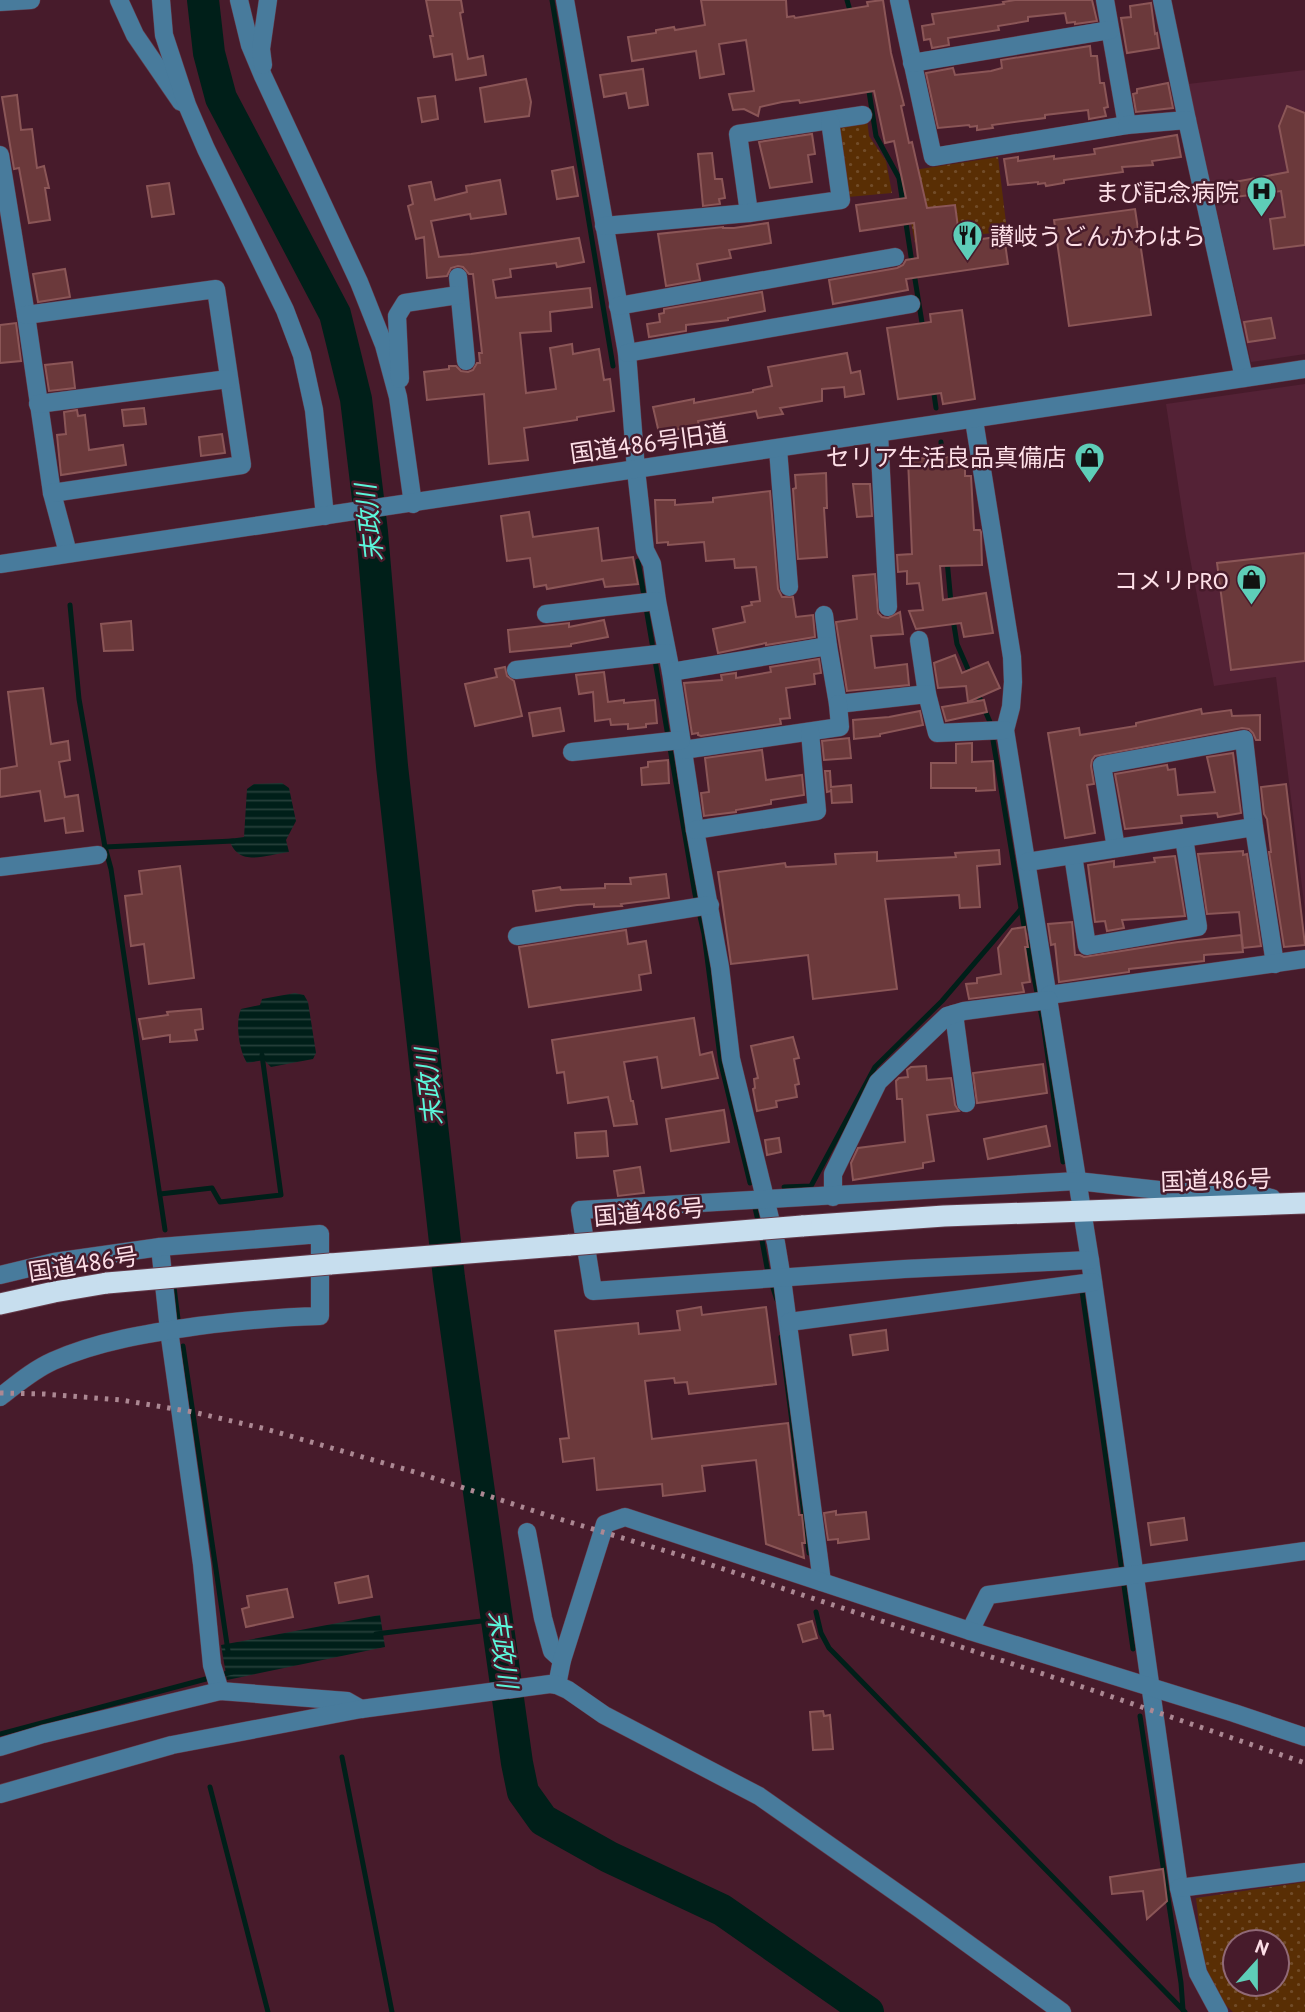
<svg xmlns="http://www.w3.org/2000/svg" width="1305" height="2012" viewBox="0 0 1305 2012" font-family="'PT Sans','Noto Sans JP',sans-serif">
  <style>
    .built { fill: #542236 }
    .grass { fill: url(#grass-dots); fill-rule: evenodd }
    .water { fill: url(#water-rules) }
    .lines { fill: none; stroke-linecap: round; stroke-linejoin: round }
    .stream { stroke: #001f19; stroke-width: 5 }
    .river { stroke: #001f19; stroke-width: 32 }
    .building { fill: #6b393b; stroke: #8b5657; stroke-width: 2 }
    .minor-casing { stroke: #643a49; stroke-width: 19 }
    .highway-casing { stroke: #643a49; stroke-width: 23 }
    .minor { stroke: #487b9c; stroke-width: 18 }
    .highway { stroke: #c7deee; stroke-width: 21 }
    .rail { stroke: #ac8893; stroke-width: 5; stroke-dasharray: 3.5 7; stroke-linecap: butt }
    .highway-bridge-casing { stroke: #643a49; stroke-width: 23; stroke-linecap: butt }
    .highway-bridge { stroke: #c7deee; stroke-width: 21 }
    .labels { text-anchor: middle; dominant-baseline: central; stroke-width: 5; stroke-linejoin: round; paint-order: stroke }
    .poi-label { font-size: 24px; fill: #fddfe7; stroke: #471b2b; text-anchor: end }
    .street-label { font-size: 24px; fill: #fddfe7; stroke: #471b2b }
    .water-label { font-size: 26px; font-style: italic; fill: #5bf6da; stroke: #471b2b }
  </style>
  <defs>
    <pattern id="grass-dots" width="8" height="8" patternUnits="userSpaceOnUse" patternTransform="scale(1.75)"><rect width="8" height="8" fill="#592e04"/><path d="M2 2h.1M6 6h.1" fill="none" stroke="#724c29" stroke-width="1.8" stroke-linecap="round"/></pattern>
    <pattern id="water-rules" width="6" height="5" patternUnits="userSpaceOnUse" patternTransform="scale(1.75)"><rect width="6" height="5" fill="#001f19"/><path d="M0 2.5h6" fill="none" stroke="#263f3a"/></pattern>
  </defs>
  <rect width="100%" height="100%" fill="#471b2b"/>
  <g class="built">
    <path d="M1305,70V354L1251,362L1188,84Z"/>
    <path d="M1305,384V911L1276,677L1214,686L1186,537L1166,404Z"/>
  </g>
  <g class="grass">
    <path d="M867,119L869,136L886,161L892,193L848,197L838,129L842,122Z"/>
    <path d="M998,157L1007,231L915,243L901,172Z"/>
    <path d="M1305,1882V2012H1233C1201,1984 1201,1938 1196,1898ZM1235,1942H1277V1984H1235Z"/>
  </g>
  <g class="water">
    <path d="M282,783L289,788L296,821L286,840L289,852C265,855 238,868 229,839L244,837L247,789L254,784Z"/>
    <path d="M295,993L304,995L308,1002L316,1053L313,1059L271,1067L264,1060L247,1063C239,1051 235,1022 241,1009L260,1005L262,999Z"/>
    <path d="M380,1615L385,1647L227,1680L221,1645Z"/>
  </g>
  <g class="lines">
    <g class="stream">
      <path d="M552,0L613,366"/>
      <path d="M847,0L851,14"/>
      <path d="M868,85L876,136L899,178L903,204"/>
      <path d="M905,217L912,263"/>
      <path d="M914,273L923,329"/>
      <path d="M933,387L936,408"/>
      <path d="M941,442L942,463"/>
      <path d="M947,560L951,603"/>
      <path d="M638,561L695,894L704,934L721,1064L750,1183"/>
      <path d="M70,605L79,699L105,847L111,869L165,1230"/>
      <path d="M953,619L957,644L971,676"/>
      <path d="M977,692L990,722L1025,932"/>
      <path d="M105,847L233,841"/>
      <path d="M1027,942L1043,1023L1063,1162"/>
      <path d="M784,1187L811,1186L875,1067L942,1001L1021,909"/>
      <path d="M160,1194L212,1188L220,1202L281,1195L262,1055"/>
      <path d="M755,1208L759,1225"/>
      <path d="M761,1235L768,1273L777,1300"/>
      <path d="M174,1287L178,1319"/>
      <path d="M1082,1291L1133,1649"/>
      <path d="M781,1337L809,1553"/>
      <path d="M183,1346L228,1651"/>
      <path d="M816,1612L821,1633L829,1648L1185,2012"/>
      <path d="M376,1634L498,1619"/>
      <path d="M1140,1716L1181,1983L1183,2010"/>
      <path d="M0,1734L232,1672"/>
      <path d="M342,1757L392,2012"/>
      <path d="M210,1787L268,2012"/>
    </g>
    <path class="river" d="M203,0L209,53L221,98L335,314L356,399L372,532L392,766L449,1278L517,1763L523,1792L543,1820L609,1857L722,1910L868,2012"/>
  </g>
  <g class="building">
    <path d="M426,0H461L463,12L460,13L468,59L483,56L486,75L456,80L452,54L434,57L430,36H433Z"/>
    <path d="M701,0H786L787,17L794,16L795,18L868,6L867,2L883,0L891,53L904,105L901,106L909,143L912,142L927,208L955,205L960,242L1004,236L1008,264L906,279L908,290L833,304L829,280L897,268L903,265L906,260L918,258L914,223L860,231L856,205L906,198L894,141L885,143L874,91L800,103L799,100L782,102L760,107L758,116L744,109L733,110L729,94L754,91L746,40L719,44L724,74L700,78L696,51L632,61L628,37L656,33V30L674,27L675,30L705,25Z"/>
    <path d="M1015,0H1092L1097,21L1075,24V22L1067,23L1065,13L1028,17V21L998,26L999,30L948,38L949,45L932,48L930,39L924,40L922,26L934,24L932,14L1004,4L1003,2Z"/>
    <path d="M1151,3L1155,34L1157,33L1159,48L1127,53L1121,18L1131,17L1130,6Z"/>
    <path d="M1090,46L1091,56H1097L1100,83H1104L1108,107L1104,108L1106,116L1089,119L1088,110L1045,115V118L992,125L993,128L977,130V126L970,127L969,125L938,128L926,73L953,68L955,75L991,71L1002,68L1001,60Z"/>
    <path d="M643,69L648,105L629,108L626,93L604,97L600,75Z"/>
    <path d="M526,79L531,102L529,116L485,122L480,88Z"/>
    <path d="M1168,83L1173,108L1136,112L1133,94L1137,93V89Z"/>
    <path d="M17,95L21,130L32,129L37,168L44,166L49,188H45L50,220L29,223L19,168L14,169L2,97Z"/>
    <path d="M435,96L438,119L422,122L418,98Z"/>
    <path d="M1287,106L1305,113V245L1274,249L1270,219L1285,217L1281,191L1227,198L1215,193L1213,186L1288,172L1279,126Z"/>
    <path d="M812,134L815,154L808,155L812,182L770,188L759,142Z"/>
    <path d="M1177,135L1181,157L1152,161L1153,165L1122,167L1123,172L1064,180V183L1046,186L1045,183L1038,184V182L1008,185L1004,159L1018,157V161L1054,156V159L1095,154L1094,149Z"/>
    <path d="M712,153L715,179H722L725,198L719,199L720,204L703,206L698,154Z"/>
    <path d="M573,167L578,196L557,199L552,171Z"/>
    <path d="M500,180L506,214L471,219L470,214L431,221L439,257L471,254L579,238L584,262L557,267L556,263L510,269L511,277L493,280L496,298L590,288L592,307L550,312L551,331L520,333L526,393L556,389L550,348L572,344L573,354L599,349L604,380L610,379L614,411L577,417V420L524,428L528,460L489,464L484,394L427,400L424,372L449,369V366H456L461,371L468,372L473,370L477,363H480L479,353H482L473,274H469L463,267L458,266L451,268L447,276L427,278L424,237L416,239L408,206L413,204L409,186L431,182L435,200L467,192L466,186Z"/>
    <path d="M169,183L174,214L152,217L147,186Z"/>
    <path d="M1135,209L1151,315L1069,326L1054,220Z"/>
    <path d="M768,223L771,243L729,250L731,258L697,264L700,280L666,286L658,234L723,227V228H734Z"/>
    <path d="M65,269L70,297L38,302L33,274Z"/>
    <path d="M762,292L765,311L728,318V320L686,325V331L649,337L647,324L660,322L659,314L664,313V309Z"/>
    <path d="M962,310L975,399L943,404L941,393L898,399L887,328L931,322L930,314Z"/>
    <path d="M1271,318L1275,338L1248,342L1244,322Z"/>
    <path d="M16,323L21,361L0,363V325Z"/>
    <path d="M847,353L851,373L860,371L864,394L845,397L844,387L822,389V401L780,408L783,414L758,418L756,411L698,421L699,425L659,433L653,407L694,399V403L753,392V390L772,386L768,367Z"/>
    <path d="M72,362L75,388L49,391L45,365Z"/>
    <path d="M144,408L146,424L124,426L122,410Z"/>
    <path d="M77,410L78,416L85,415L89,450L123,445L126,465L61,475L57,435L66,434L64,412Z"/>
    <path d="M222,434L225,453L201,456L199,437Z"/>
    <path d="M950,455H965V476H971L974,530H980L981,532L982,565L940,566L943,600L986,593L993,633L964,637L961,623L916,629L909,611L923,610L919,583L907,584V571L898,572L897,555L912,554L908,459L950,457Z"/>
    <path d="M826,473L827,508H824L827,557L798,559L793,489L796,488L795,475Z"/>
    <path d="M853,484H870L872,516L857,517Z"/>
    <path d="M770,491L778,589L782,597H793L796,617L813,615L815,637L766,645V643L718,653L713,629L745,622L742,607L752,605L751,602L760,601L756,567L735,568L734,559L706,561L704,542L668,545V542L657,543L655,500H675V505L713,502V498Z"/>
    <path d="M529,512L533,537L598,528L602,561L633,557L638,584L605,587L603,579L547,589L546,585L534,587L530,558L507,561L501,516Z"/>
    <path d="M1305,553V661L1231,670L1217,563Z"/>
    <path d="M875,574L878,613L882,617L888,618L900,612L903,634L871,636L875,668L907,664L909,685L847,691L836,622L857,619L853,576Z"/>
    <path d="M604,620L608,637L571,644V646L510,652L508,630L569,623V627Z"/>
    <path d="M131,621L133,650L104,651L101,624Z"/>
    <path d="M955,655L962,673L988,662L1000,688L968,702L966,686L938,688L934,663Z"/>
    <path d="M819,659L821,673L814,674L815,684L786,688L790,718L780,719L781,724L701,736L698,735V733L692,734L684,683L722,680L721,675L736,673V678L771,672L770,667Z"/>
    <path d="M505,667L507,676L514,681L522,716L475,726L465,684L497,677L495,669Z"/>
    <path d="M604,672L608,702L624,700V703L655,700L657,723L646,724V727L628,729V724L611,725L610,719L595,721L593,692L579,694L576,675Z"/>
    <path d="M43,688L51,744L68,741L70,760L59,762L65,797L78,795L83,831L66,833L64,818L45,821L40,791L0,797V769L17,766L8,692Z"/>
    <path d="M984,700L987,712L946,721L942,707Z"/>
    <path d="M560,708L564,731L533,736L529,713Z"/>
    <path d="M1201,709L1202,714L1231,710L1232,716L1260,715V740H1256L1253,733L1249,729L1242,728L1095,756L1092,760L1091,766L1094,784L1087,785L1095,833L1065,838L1048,733L1079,728L1080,735L1136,726V723Z"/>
    <path d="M920,711L923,725L880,734V736L854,739L853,720L889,717Z"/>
    <path d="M849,738L851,758L824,760L822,741Z"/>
    <path d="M972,743V762L993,761L995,790L976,791V788H931V763H956V744Z"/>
    <path d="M762,750L766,780L802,775L804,795L771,800V804L736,810V812L704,816L701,793L709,792L705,758Z"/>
    <path d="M1233,753L1241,813L1218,817L1217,813L1181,816L1182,823L1125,829L1115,774L1167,765L1168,770L1175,769L1178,795L1215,792L1207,757Z"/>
    <path d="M668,760L669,783L642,785L641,768L648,767V762Z"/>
    <path d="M825,771H830L831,787L851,785L852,802L832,803L831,789V791L827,792Z"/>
    <path d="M1286,784L1305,945L1284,947L1269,852H1271L1267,819L1264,814L1261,787Z"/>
    <path d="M999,850L1000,864L977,866L980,907L960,908L959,895L885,899L897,989L813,999L808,955L731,964L718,872L785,863L786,867L836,864L835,854L877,852V861L956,857L955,853Z"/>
    <path d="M1243,851V855L1247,854L1261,946L1243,948L1239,912L1207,914L1198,854Z"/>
    <path d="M1175,856L1185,916L1122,920L1124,928L1107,931L1105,921L1095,922L1088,865L1114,861V867L1155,862L1154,858Z"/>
    <path d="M180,866L194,978L149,984L144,944L131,946L125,896L142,894L139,871Z"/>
    <path d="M666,874L669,898L621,904L622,906L594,907V904L577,905L536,911L533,891L560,887L561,890L605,888V884H631L630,878Z"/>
    <path d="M1072,922L1075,955H1080L1084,957L1178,942L1241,935L1243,952L1204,955V961L1129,969V972L1059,982L1055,944L1051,945L1048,924Z"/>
    <path d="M1025,927L1028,947H1025L1030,982L1022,983L1024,992L969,999L966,984L977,983V978L1001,974L998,948L1012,929Z"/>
    <path d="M626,930L628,944L646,941L651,973L639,975L641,990L529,1007L519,947Z"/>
    <path d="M201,1009L203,1029L195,1030L197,1040L170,1042V1035L143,1039L139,1019L168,1015L167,1012Z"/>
    <path d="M694,1018L700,1055L712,1052L718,1078L662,1088L657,1057L624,1062L631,1101H633L637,1124L614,1126L608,1097L568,1103L564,1072L557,1073L552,1040Z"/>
    <path d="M793,1037L799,1058L794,1059L799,1084L795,1085L797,1097L776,1101L777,1107L757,1111L753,1089L755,1088L754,1079L758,1078L751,1046Z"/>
    <path d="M1043,1064L1047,1093L977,1103L973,1073Z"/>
    <path d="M926,1066L927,1080L951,1078L955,1105L959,1111L927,1115L934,1161L923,1163V1168L853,1180L851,1163L858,1148L905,1142L902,1099H897L896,1081L899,1078L908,1077L907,1070L911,1067Z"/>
    <path d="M724,1110L729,1142L671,1151L666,1119Z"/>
    <path d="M1046,1126L1050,1146L988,1159L984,1139Z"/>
    <path d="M606,1131L608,1156L577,1158L575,1133Z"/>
    <path d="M779,1138L781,1152L767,1155L765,1140Z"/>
    <path d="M640,1167L644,1193L618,1196L614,1171Z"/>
    <path d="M701,1307L702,1315L766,1307L776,1384L689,1394L687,1382L675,1383L674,1378L645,1381L652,1439L788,1423L799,1515H802L805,1543H802L804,1558L766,1544L756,1460L702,1466L705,1491L663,1496L662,1484L597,1490L594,1458L563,1462L560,1439L569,1438L555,1331L638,1323L639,1334L680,1330L677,1311Z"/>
    <path d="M886,1330L888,1350L853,1355L850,1335Z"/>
    <path d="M836,1511V1515L866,1512L869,1539L838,1543V1539L828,1540L824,1513Z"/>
    <path d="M1184,1518L1187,1540L1151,1545L1148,1523Z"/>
    <path d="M368,1576L372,1597L339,1603L335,1583Z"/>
    <path d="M287,1589L293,1617L246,1627L242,1609L249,1607L247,1596Z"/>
    <path d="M812,1621L817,1638L803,1642L798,1625Z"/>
    <path d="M823,1711L824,1716L830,1715L833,1749L813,1750L810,1712Z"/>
    <path d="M1163,1869L1167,1901L1147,1919L1143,1891L1112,1894L1110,1877Z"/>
  </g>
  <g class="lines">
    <defs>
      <g id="minor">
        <path d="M119,0L135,35L181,102"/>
        <path d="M161,0L164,35L187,105L206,149L285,310L302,355L314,410L325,516"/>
        <path d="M239,0L250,45L263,76L359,282L384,345L398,397L413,504"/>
        <path d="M565,0L627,353L636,470L645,550L652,564L657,601L671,672L695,830L720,967L731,1059L776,1243L782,1279L822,1582"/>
        <path d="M899,0L933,157L1127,125L1105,0"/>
        <path d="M1162,0L1187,120"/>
        <path d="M0,2L31,0"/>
        <path d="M912,63L1110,30"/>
        <path d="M263,65L261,49L268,0"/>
        <path d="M1127,125L1187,120L1244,378"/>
        <path d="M0,155L26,315L52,493L68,553"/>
        <path d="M749,213L738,134L863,115"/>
        <path d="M604,226L749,213L841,200L830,121"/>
        <path d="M458,277L466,361"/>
        <path d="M618,306L895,257"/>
        <path d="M26,315L216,289L242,465L52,493"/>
        <path d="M627,353L911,304"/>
        <path d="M400,379L397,316L405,303L458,295"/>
        <path d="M38,404L228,379"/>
        <path d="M974,420L1012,657L1013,682L1011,707L1005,730L1090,1260L1179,1888L1198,1973L1219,2012"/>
        <path d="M879,434L888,607"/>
        <path d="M778,449L789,587"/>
        <path d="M0,564L1305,369"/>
        <path d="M546,614L657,601"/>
        <path d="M824,615L828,646"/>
        <path d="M919,640L927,694"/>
        <path d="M516,670L667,653"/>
        <path d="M671,672L828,646L838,704L927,694L937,733L1005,730"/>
        <path d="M683,750L840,727L838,704"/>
        <path d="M572,752L681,740"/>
        <path d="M695,830L817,811L810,732"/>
        <path d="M1116,848L1102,765L1244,739L1254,827"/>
        <path d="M1073,855L1087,946L1198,927L1184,838"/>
        <path d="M1027,862L1254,827L1275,964"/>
        <path d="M0,867L98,855"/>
        <path d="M517,936L710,905"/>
        <path d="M1049,995L1305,959"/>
        <path d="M954,1014L966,1103"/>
        <path d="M833,1197V1174L878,1082L947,1016L964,1011L1049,1000"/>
        <path d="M160,1247L169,1330L202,1564L212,1665L220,1691"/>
        <path d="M1090,1260L904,1269L593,1291L580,1210L1077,1181L1177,1192H1240L1272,1198"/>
        <path d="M0,1275L54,1262L160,1247L320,1234V1316C278,1317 239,1321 198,1326C149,1333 98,1341 53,1361C33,1370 17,1384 0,1397"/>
        <path d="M789,1322L1093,1282"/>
        <path d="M527,1532L543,1618L552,1651L562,1660"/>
        <path d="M970,1631L988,1595L1305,1551"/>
        <path d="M557,1685L562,1660L605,1524L625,1517L970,1631L1234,1713L1305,1737"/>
        <path d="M0,1747L43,1734L220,1691L347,1701L361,1709"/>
        <path d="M0,1794L172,1745L361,1709L550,1684L557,1685L568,1690L604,1715L759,1796L920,1909L1062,2012"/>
        <path d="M1179,1888L1305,1872"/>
      </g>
      <g id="highway">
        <path d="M802,1226L944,1216L1305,1203"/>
        <path d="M330,1264L570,1245"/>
        <path d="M0,1304L54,1292L107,1283"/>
      </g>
    </defs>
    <use href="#minor" class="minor-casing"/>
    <use href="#highway" class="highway-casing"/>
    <use href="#minor" class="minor"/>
    <use href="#highway" class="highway"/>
    <path class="rail" d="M0,1393L44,1394L121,1400L193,1412L266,1429L418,1473L556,1518L696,1560L1095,1691L1305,1763"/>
    <defs>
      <g id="highway-bridge">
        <path d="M570,1245L802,1226"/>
        <path d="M107,1283L330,1264"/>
      </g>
    </defs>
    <use href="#highway-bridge" class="highway-bridge-casing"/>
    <use href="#highway-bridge" class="highway-bridge"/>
  </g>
  <defs>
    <symbol id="hospital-pin" viewBox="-11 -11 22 30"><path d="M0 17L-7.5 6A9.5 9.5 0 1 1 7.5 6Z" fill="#5eceb8" stroke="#471b2b"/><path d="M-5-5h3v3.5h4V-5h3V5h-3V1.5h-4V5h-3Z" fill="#111"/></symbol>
    <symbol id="restaurant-pin" viewBox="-11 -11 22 30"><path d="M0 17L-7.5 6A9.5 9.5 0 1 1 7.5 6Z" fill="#5eceb8" stroke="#471b2b"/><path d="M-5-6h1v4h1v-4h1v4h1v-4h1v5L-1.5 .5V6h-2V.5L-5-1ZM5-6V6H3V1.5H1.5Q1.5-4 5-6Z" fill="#111"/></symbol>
    <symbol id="shop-pin" viewBox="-11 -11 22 30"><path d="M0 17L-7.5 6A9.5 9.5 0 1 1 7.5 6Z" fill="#5eceb8" stroke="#471b2b"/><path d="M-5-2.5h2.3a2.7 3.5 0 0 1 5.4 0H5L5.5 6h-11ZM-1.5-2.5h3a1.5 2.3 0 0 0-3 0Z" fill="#111"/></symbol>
  </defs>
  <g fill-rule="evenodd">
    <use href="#hospital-pin" x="1244" y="174" width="35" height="47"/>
    <use href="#restaurant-pin" x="950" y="218" width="35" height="47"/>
    <use href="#shop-pin" x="1072" y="440" width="35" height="47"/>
    <use href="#shop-pin" x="1234" y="562" width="35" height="47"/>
  </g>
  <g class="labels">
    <g class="poi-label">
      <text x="1239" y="192">まび記念病院</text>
      <text x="990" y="236" text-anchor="start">讃岐うどんかわはら</text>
      <text x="1066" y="457">セリア生活良品真備店</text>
      <text x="1229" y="580">コメリPRO</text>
    </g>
    <g class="street-label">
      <text transform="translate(649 443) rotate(-8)">国道486号旧道</text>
      <text transform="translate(1216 1180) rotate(-2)">国道486号</text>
      <text transform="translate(649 1212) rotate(-5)">国道486号</text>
      <text transform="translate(83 1264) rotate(-9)">国道486号</text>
    </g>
    <g class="water-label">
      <text transform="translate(369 523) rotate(-96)">末政川</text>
      <text transform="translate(429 1087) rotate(-96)">末政川</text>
      <text transform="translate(503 1649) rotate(82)">末政川</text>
    </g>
  </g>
  <g transform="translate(1256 1963) rotate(21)"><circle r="33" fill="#471b2b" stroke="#906976" stroke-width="2"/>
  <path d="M0-5L12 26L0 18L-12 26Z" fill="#5eceb8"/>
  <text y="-10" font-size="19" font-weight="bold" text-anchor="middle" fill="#fddfe7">N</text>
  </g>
</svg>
